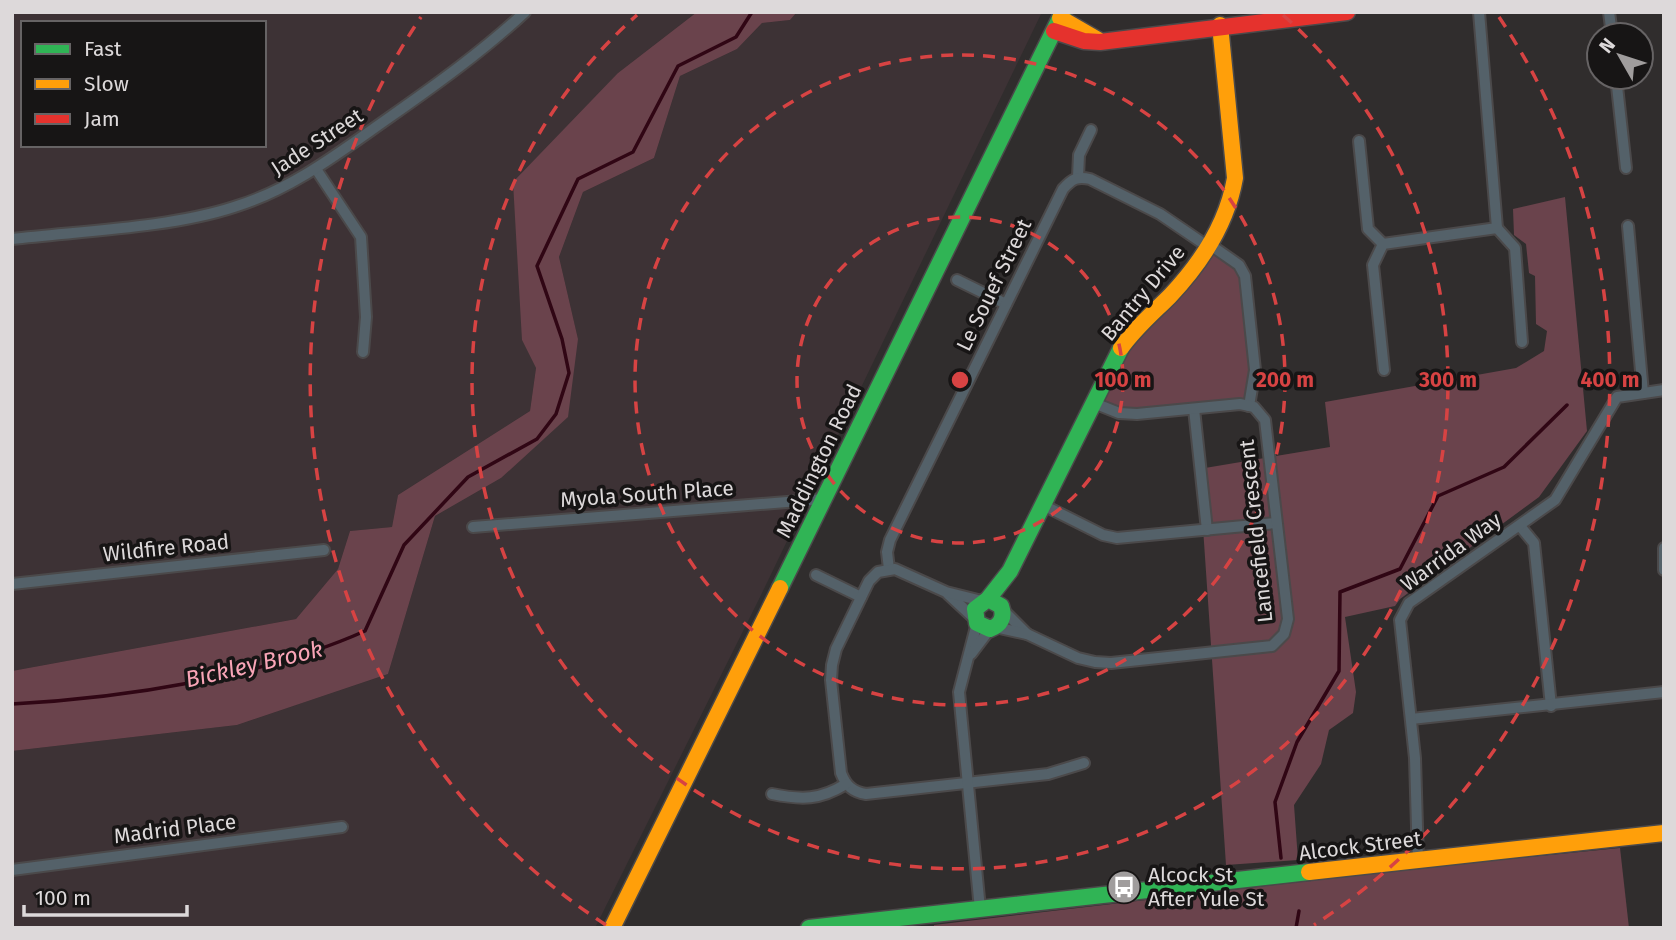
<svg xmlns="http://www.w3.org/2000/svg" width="1676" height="940" viewBox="0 0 1676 940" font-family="'Fira Sans',sans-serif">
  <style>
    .built { fill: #3d3235; fill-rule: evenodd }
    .green { fill: #6a434c }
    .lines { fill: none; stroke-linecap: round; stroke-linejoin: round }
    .stream { stroke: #300614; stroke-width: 3.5 }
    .street-casing { stroke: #4b494a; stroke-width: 14 }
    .fast-casing { stroke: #4b494a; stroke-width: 19 }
    .slow-casing { stroke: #4b494a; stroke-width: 19 }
    .jam-casing { stroke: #4b494a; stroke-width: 19 }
    .street { stroke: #546169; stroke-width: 10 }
    .fast { stroke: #30b455; stroke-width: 16 }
    .slow { stroke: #ff9f0a; stroke-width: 16 }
    .jam { stroke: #e5322d; stroke-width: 16 }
    .ring { fill: none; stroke: #d74343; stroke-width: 3.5; stroke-dasharray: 12 9 }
    .labels { text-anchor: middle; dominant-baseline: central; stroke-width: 7; stroke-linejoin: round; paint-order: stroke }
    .street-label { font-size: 21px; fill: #ddd9da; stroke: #171515 }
    .poi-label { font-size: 21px; fill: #ddd9da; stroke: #171515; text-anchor: start }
    .water-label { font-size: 23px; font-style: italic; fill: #f9a5b7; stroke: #171515 }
    .centre { fill: #d74343; stroke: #171515; stroke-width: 3.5 }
    .ring-label { font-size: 21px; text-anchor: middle; font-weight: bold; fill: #d74343; stroke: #171515; stroke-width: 7; stroke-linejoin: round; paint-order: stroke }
  </style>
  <rect width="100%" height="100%" fill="#302d2d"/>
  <g class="built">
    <path d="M12,12H697L618,73L522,340L536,368L530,411L398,495L392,527L350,531L338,569L296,619L12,671ZM23,23H264V145H23Z"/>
    <path d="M797,12H1042L761,595L595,928H12V751L237,725L388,674L435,516L501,478L578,339L559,257L583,192L654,158L680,76L737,49L762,23L790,20Z"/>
  </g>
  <g class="green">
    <path d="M697,12H797L790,20L762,23L737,49L680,76L654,158L583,192L559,257L578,339L568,417L501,478L435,516L388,674L237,725L12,751V671L296,619L338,569L350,531L392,527L398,495L530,411L536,368L522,340L513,182L618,73Z"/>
    <path d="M1565,197L1587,431L1539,497L1400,599L1395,606L1345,617L1356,692L1353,713L1329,730L1321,764L1294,805L1298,860L1226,865L1199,469L1330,447L1325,402L1516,368L1544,351L1547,331L1536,324L1535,276L1529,273L1526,244L1514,235L1513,209Z"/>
    <path d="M1209,244L1239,265L1253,390L1249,406L1158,413L1102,407L1110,370Z"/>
    <path d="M1620,848L1629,928H934V925L1427,867Z"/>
  </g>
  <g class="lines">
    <g class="stream">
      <path d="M12,704C124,698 262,677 365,631L404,545L468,477L537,439L556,414L569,373L562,339L537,266L578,179L633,152L678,66L736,37L752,12"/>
      <path d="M1281,858L1275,802L1297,742L1339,671L1340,592L1400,569L1438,496L1504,467L1567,405"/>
      <path d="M1296,928L1299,911"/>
    </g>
    <defs>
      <g id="street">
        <path d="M1609,12L1612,35"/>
        <path d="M1616,77L1626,168"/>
        <path d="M1359,141L1368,229L1383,244"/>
        <path d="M316,169L361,237L366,317L363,352"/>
        <path d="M1078,177L1079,155L1091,130"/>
        <path d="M1628,226L1643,393"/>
        <path d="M1497,228L1515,248L1522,342"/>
        <path d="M12,239C80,231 170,228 234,207C293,189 340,152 390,117C437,84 483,51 525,12"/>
        <path d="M1209,244L1239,265L1245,276L1255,370L1249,406"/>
        <path d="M957,280L1006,304"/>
        <path d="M1384,370L1373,265L1383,244L1497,228L1479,12"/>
        <path d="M1194,409L1207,530"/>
        <path d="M1043,505L1103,535L1117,538L1276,523"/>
        <path d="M1520,526L1534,543L1551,706"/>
        <path d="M473,527L824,499"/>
        <path d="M1664,548V570"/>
        <path d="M889,569L887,552L890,540L1063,189C1072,179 1077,176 1090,179L1160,214L1207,246"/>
        <path d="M816,575L861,597"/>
        <path d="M12,584L324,550"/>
        <path d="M948,594L975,619"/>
        <path d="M982,601L946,592L895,569L878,572L869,581L836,649L832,665L831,680L841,773C846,786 853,792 866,794L1048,774L1084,763"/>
        <path d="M1003,610L1027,634"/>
        <path d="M977,623L959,692L980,909"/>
        <path d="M995,627L1027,634L1078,658L1095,662L1111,663L1272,646L1284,634L1288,619L1265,420L1254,407L1240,404L1137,414L1119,413L1094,403"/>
        <path d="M971,654L990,629"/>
        <path d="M1411,719L1664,692"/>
        <path d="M772,794C802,800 820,800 846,784"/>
        <path d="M1418,861L1415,758L1400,620L1409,603L1555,500L1617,397L1664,390"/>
        <path d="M12,870L342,827"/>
      </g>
      <g id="fast">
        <path d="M780,588L1063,12"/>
        <path d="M988,599L1001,606C1005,617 1001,625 990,629L977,623L975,609L988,599L1010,571L1121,348"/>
        <path d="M809,928L1309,872"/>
      </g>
      <g id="slow">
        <path d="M1060,18L1098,40"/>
        <path d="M1121,348C1135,328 1153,313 1170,296C1202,262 1227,224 1235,178L1220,25"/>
        <path d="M1309,872L1664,833"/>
        <path d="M612,928L780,588"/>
      </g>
      <path id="jam" d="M1054,31L1084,41L1100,42L1347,12"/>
    </defs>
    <use href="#street" class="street-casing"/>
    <use href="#fast" class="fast-casing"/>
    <use href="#slow" class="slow-casing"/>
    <use href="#jam" class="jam-casing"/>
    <use href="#street" class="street"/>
    <use href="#fast" class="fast"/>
    <use href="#slow" class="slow"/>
    <use href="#jam" class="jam"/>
  </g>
  <g class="ring">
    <circle cx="960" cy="380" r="163"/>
    <circle cx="960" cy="380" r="325"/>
    <path d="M1283 15A488 488 0 1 1 637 15"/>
    <path d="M606 925A650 650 0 0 1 421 17M1499 17A650 650 0 0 1 1314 925"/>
  </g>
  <defs>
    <symbol id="bus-disc" viewBox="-11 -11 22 22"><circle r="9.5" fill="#a09d9d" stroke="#171515"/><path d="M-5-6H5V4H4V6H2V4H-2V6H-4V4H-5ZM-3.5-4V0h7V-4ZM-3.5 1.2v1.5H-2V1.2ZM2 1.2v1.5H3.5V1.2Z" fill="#fff"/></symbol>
  </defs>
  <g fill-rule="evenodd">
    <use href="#bus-disc" x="1105" y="868" width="38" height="38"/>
  </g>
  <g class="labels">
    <g class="street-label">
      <text transform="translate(317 142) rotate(-33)">Jade Street</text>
      <text transform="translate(994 285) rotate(-64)">Le Souef Street</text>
      <text transform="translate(1143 293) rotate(-50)">Bantry Drive</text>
      <text transform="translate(819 461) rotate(-64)">Maddington Road</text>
      <text transform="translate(647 494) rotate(-4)">Myola South Place</text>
      <text transform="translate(1256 531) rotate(-96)">Lancefield Crescent</text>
      <text transform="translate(166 548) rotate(-6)">Wildfire Road</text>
      <text transform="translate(1451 552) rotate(-36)">Warrida Way</text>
      <text transform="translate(175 829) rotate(-7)">Madrid Place</text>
      <text transform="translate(1360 846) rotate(-7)">Alcock Street</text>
    </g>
    <g class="poi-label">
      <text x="1148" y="875">Alcock St<tspan x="1148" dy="24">After Yule St</tspan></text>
    </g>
    <g class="water-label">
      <text transform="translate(254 664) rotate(-13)">Bickley Brook</text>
    </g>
  </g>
  <circle cx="960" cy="380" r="10" class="centre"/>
  <g class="ring-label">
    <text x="1123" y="387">100 m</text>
    <text x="1285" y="387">200 m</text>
    <text x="1448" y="387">300 m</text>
    <text x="1610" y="387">400 m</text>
  </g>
  <rect width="1676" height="940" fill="none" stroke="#ddd9da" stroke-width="28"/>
  <rect x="21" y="21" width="245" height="126" fill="#171515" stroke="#666364" stroke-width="2"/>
  <rect x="35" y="44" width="35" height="10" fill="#30b455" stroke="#666364" stroke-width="2"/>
  <text x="84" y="56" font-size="21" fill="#ddd9da">Fast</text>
  <rect x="35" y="79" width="35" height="10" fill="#ff9f0a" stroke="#666364" stroke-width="2"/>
  <text x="84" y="91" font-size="21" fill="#ddd9da">Slow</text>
  <rect x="35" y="114" width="35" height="10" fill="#e5322d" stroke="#666364" stroke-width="2"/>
  <text x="84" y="126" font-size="21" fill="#ddd9da">Jam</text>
  <g transform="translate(1620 56) rotate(309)"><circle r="33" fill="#171515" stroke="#666364" stroke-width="2"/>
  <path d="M0-5L12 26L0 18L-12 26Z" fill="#a09d9d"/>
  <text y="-10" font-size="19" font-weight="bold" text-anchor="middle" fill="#ddd9da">N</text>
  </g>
  <path d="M24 905v10h163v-10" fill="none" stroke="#ddd9da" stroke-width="3.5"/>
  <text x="35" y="905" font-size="21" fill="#ddd9da" stroke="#171515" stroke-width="5" paint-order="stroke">100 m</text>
</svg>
